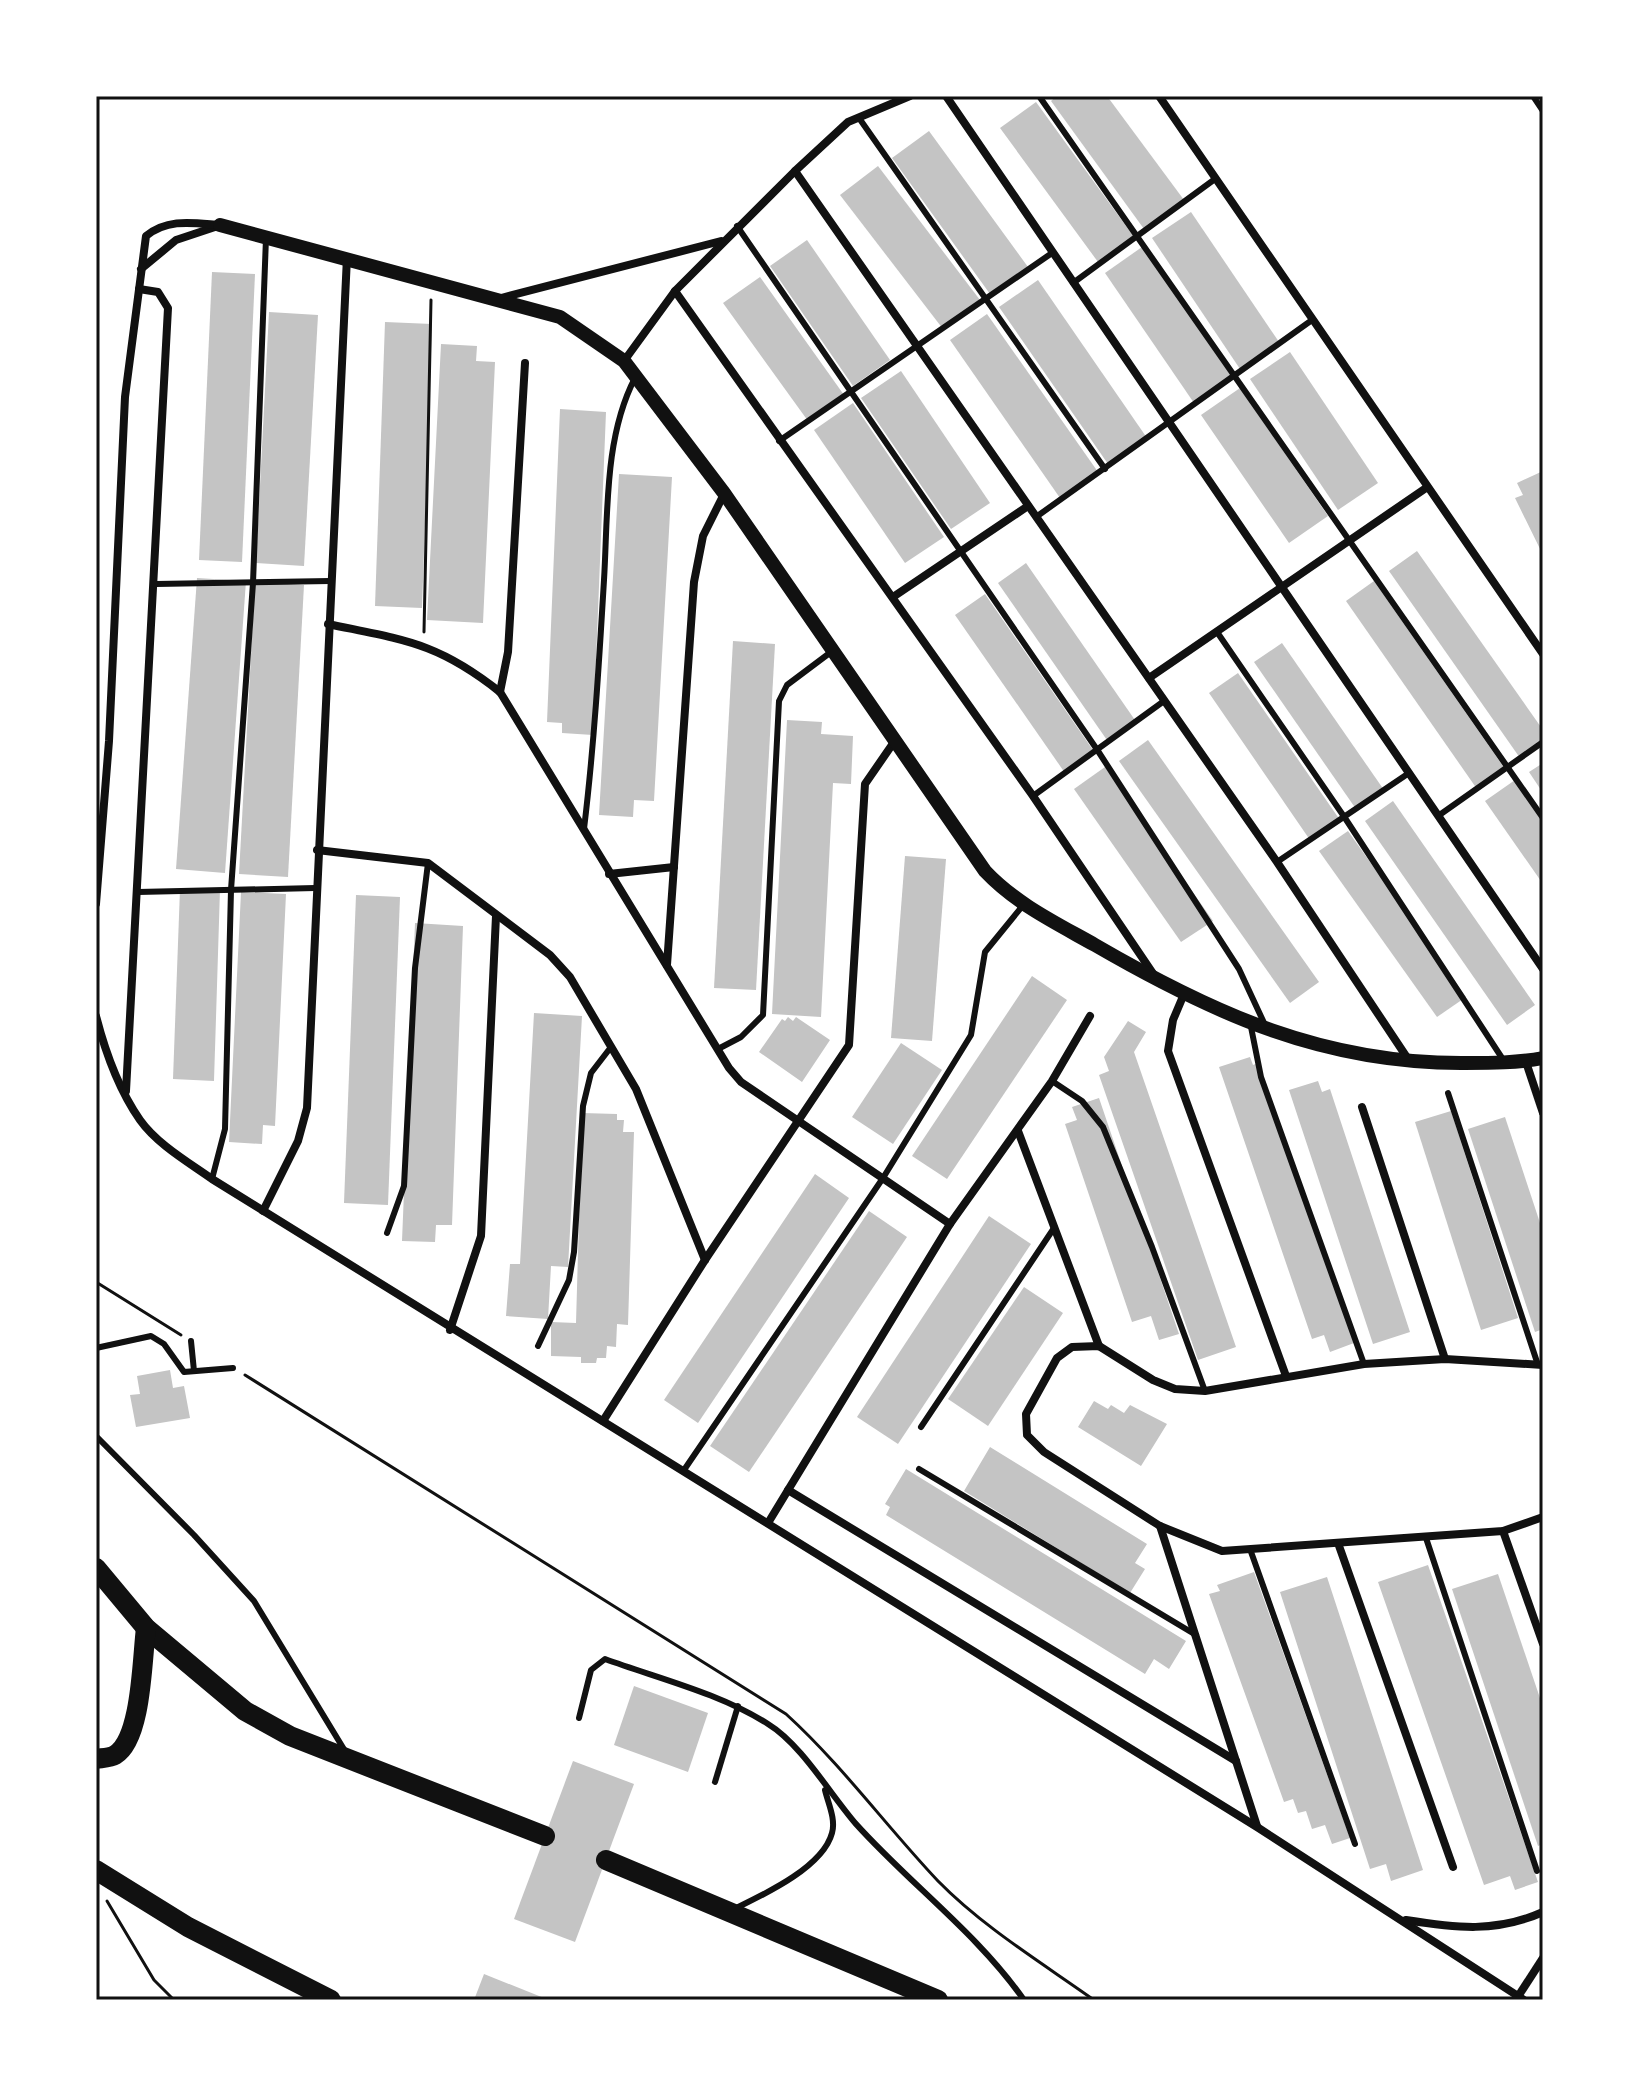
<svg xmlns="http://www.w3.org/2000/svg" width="1639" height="2096" viewBox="0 0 1639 2096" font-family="'Playfair Display',serif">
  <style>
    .building { fill: #c4c4c4 }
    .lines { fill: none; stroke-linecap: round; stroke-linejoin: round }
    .path { stroke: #111; stroke-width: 3 }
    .service { stroke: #111; stroke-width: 6 }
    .minor { stroke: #111; stroke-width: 8 }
    .tertiary { stroke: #111; stroke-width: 14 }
    .motorway { stroke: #111; stroke-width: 20 }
    .neatline { fill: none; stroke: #111; stroke-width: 3 }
  </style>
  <rect width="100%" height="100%" fill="#fff"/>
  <g class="building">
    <path d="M1057,96H1107L1184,200L1144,229L1051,101Z"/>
    <path d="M1036,102L1134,237L1098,262L1000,128Z"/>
    <path d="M929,131L1028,267L990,294L892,158Z"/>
    <path d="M878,166L980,300L943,329L840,195Z"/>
    <path d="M1191,212L1279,342L1240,369L1152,238Z"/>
    <path d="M807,240L890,360L853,386L770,266Z"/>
    <path d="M1142,247L1232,377L1194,403L1105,273Z"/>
    <path d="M212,272L255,274L242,562L199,560Z"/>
    <path d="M760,277L844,395L808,421L723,303Z"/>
    <path d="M1038,280L1147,438L1108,464L999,307Z"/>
    <path d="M269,312L318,315L304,566L256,563Z"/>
    <path d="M987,314L1098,472L1060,498L950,340Z"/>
    <path d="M385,322L432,324L422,608L375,606Z"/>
    <path d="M441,344L477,346L476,361L495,362L483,623L427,620Z"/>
    <path d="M1290,352L1378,483L1338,510L1250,379Z"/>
    <path d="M901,371L990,503L951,529L861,398Z"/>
    <path d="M1240,388L1328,516L1289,543L1201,415Z"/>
    <path d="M853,403L944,537L905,563L814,430Z"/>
    <path d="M560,409L606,412L593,735L562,733V723L547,722Z"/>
    <path d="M1543,471V555L1515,498L1523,495L1517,483Z"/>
    <path d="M619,474L672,477L654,801L634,800L633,817L599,815Z"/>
    <path d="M1417,551L1543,730V742L1520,758L1389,571Z"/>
    <path d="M1026,563L1137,723L1109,743L998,583Z"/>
    <path d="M197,578L246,581L225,873L176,869Z"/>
    <path d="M1374,581L1505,769L1477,789L1346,601Z"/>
    <path d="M255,582L304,585L288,877L239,874Z"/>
    <path d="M985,594L1095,753L1065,773L955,615Z"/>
    <path d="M733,641L775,644L756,990L714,988Z"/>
    <path d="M1282,643L1384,790L1356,809L1254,662Z"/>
    <path d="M1238,673L1340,820L1310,840L1209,693Z"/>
    <path d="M787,720L822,722L821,734L853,736L851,784L833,783L821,1017L772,1014Z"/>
    <path d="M1148,740L1319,982L1290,1003L1119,761Z"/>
    <path d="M1543,763V793L1529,772Z"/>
    <path d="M1105,767L1213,921L1181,942L1074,789Z"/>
    <path d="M1515,780L1543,821V884L1485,801Z"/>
    <path d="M1393,801L1535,1005L1507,1025L1365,821Z"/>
    <path d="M1348,831L1466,997L1437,1017L1319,851Z"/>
    <path d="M905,856L946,859L932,1041L891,1038Z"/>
    <path d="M180,889L220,890L214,1081L173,1079Z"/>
    <path d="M241,892L286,894L275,1126L263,1125L262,1144L229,1142Z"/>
    <path d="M356,895L400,897L388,1205L344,1203Z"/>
    <path d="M415,923L463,926L452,1225H436L435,1242L402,1241Z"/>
    <path d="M1032,976L1067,1000L947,1179L912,1156Z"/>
    <path d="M534,1013L582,1016L568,1267L551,1266L548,1319L506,1316L510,1264H520Z"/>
    <path d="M788,1017L793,1021L796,1017L830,1040L802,1082L759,1052L782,1019L785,1021Z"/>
    <path d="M1128,1021L1146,1032L1134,1052L1236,1347L1198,1360L1099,1075L1109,1071L1104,1057Z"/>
    <path d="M901,1043L942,1070L893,1144L852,1117Z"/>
    <path d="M1250,1057L1253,1065L1258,1063L1354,1343L1330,1352L1324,1335L1312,1339L1219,1067Z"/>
    <path d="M1318,1081L1322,1092L1330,1089L1410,1332L1373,1344L1289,1090Z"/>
    <path d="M1099,1098L1179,1334L1159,1340L1151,1316L1132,1322L1065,1124L1077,1120L1072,1107Z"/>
    <path d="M1451,1111L1518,1318L1481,1330L1415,1122Z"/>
    <path d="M582,1113L617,1114V1120H624L623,1132H634L628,1325L617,1324L616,1347L607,1346L606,1358H597L596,1363H581V1357L551,1356V1322L576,1323Z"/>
    <path d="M1505,1117L1543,1232V1329L1535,1332L1468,1129Z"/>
    <path d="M815,1174L849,1198L698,1423L664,1400Z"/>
    <path d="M869,1211L907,1237L749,1472L710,1446Z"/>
    <path d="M989,1216L1031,1244L898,1444L857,1417Z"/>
    <path d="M1024,1287L1063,1313L988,1426L948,1399Z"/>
    <path d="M170,1370L173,1388L184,1386L190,1418L136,1427L130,1395L140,1394L137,1376Z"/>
    <path d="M1094,1401L1108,1409L1111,1405L1124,1413L1130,1405L1167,1424L1141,1466L1078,1427Z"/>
    <path d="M990,1447L1147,1544L1135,1563L1145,1569L1130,1593L964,1491Z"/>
    <path d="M906,1469L1186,1641L1169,1669L1154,1659L1145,1674L886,1515L890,1507L885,1504Z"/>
    <path d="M1428,1565L1538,1882L1515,1890L1510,1876L1484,1885L1378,1582Z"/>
    <path d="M1254,1572L1350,1838L1332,1844L1325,1825L1312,1829L1306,1811L1298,1813L1293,1799L1284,1802L1209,1594L1220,1591L1217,1585Z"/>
    <path d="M1498,1574L1543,1707V1844L1538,1846L1452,1589Z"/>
    <path d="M1327,1577L1423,1870L1391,1881L1386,1864L1370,1869L1280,1592Z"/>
    <path d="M634,1686L708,1713L688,1772L614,1745Z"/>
    <path d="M573,1761L634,1784L575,1942L514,1919Z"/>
    <path d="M484,1974L549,2000H474Z"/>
  </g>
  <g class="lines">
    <g class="path">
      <path d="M424,632L431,300"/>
      <path d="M96,1282L181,1335"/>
      <path d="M245,1375L786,1714C842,1765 886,1826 938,1881C983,1927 1042,1963 1094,2000"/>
      <path d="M107,1901L154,1980L174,2000"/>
    </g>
    <g class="service">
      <path d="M1039,96L1543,818"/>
      <path d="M1533,96L1543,111"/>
      <path d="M859,118L1105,469"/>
      <path d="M737,226L1098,751L1239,969L1265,1025"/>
      <path d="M1073,283L1215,179"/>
      <path d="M779,441L1052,253"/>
      <path d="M1036,517L1312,320"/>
      <path d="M156,584L330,581"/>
      <path d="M1217,632L1345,818L1504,1061"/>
      <path d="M1033,796L1164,701"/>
      <path d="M1438,816L1543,742"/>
      <path d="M584,829C594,746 599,664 604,580C608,515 604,437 635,378"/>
      <path d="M1277,862L1409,773"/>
      <path d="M138,892L315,888"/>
      <path d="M1250,1022L1261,1077L1364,1364"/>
      <path d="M718,1049L741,1037L763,1015L779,701L787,685L831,652"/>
      <path d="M1052,1081L1082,1101L1103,1127L1152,1247L1205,1391"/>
      <path d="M1448,1093L1538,1365"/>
      <path d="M212,1179L225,1129L231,890L253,583L266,238"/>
      <path d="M387,1233L404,1186L415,968L428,863"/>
      <path d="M191,1341L194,1371"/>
      <path d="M538,1346L569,1280L574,1252L583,1106L591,1073L611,1047"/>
      <path d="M96,1348L151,1336L164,1344L184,1372L233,1368"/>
      <path d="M921,1427L1054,1228"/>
      <path d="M96,1436L194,1535L254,1601L345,1751"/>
      <path d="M919,1469L1196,1635"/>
      <path d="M684,1470L883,1178L971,1035L985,952L1024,904"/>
      <path d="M1426,1538L1537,1871"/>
      <path d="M1250,1549L1355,1844"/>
      <path d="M579,1718L591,1670L605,1659C660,1679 719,1693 768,1724C801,1744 830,1794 856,1824C910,1884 978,1934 1024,2000"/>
      <path d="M715,1782L738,1706"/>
      <path d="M736,1908C765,1894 823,1867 832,1833C836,1819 828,1803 825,1790"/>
    </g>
    <g class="minor">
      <path d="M946,96L1543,969"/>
      <path d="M1159,96L1543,654"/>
      <path d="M795,171L1277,862L1408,1059"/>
      <path d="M141,269L176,240L215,227"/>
      <path d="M675,291L1033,796L1154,975"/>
      <path d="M501,298L721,241"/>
      <path d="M624,361L675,291L795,171L848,122L910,96"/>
      <path d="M893,597L1028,506"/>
      <path d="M328,624C404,640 437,642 500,692L729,1068L741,1082L950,1224"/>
      <path d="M1149,678L1426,488"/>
      <path d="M500,692L508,652L525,363"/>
      <path d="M317,850L428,863L550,955L570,977L636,1089L705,1260"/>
      <path d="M609,874L674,867"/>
      <path d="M96,904L109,741L125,397L146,236C168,218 193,223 220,225"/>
      <path d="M667,965L694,582L703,536L724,494"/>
      <path d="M1184,994L1173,1020L1168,1051L1286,1376"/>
      <path d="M96,1016C105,1051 119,1090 140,1120C157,1144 188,1162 212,1179L1257,1827L1524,2000"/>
      <path d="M1526,1062L1543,1113"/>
      <path d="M126,1091L168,308L158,292L139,289"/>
      <path d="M1362,1107L1445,1359"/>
      <path d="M1018,1131L1099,1346"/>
      <path d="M263,1211L298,1141L307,1108L347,257"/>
      <path d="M450,1330L481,1236L496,916"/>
      <path d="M1543,1365L1445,1359L1364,1364L1205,1391L1175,1389L1153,1380L1099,1346L1072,1347L1057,1358L1026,1414L1027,1435L1044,1452L1160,1526L1222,1551L1503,1531L1543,1517"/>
      <path d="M603,1421L705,1260L849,1045L865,784L894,742"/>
      <path d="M788,1490L1236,1761"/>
      <path d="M768,1523L950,1224L1052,1081L1090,1016"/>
      <path d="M1160,1526L1257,1826"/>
      <path d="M1503,1531L1543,1644"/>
      <path d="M1338,1543L1453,1867"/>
      <path d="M1406,1920C1456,1928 1496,1933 1543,1912"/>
      <path d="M1519,1995L1543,1958"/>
    </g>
    <path class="tertiary" d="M220,225L560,317L624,361L724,493L985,871C1016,904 1056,923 1095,945C1214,1014 1324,1064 1465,1063C1491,1063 1517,1063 1543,1058"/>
    <g class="motorway">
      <path d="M96,1568L146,1628L245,1711L290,1736L545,1836"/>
      <path d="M96,1759C101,1758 110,1758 115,1755C142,1739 142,1658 146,1628"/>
      <path d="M606,1860L938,2000"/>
      <path d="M96,1870L188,1927L331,2000"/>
    </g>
  </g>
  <rect width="1639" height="2096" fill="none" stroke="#ffffff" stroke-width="196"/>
  <rect x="98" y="98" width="1443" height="1900" class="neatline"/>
</svg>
